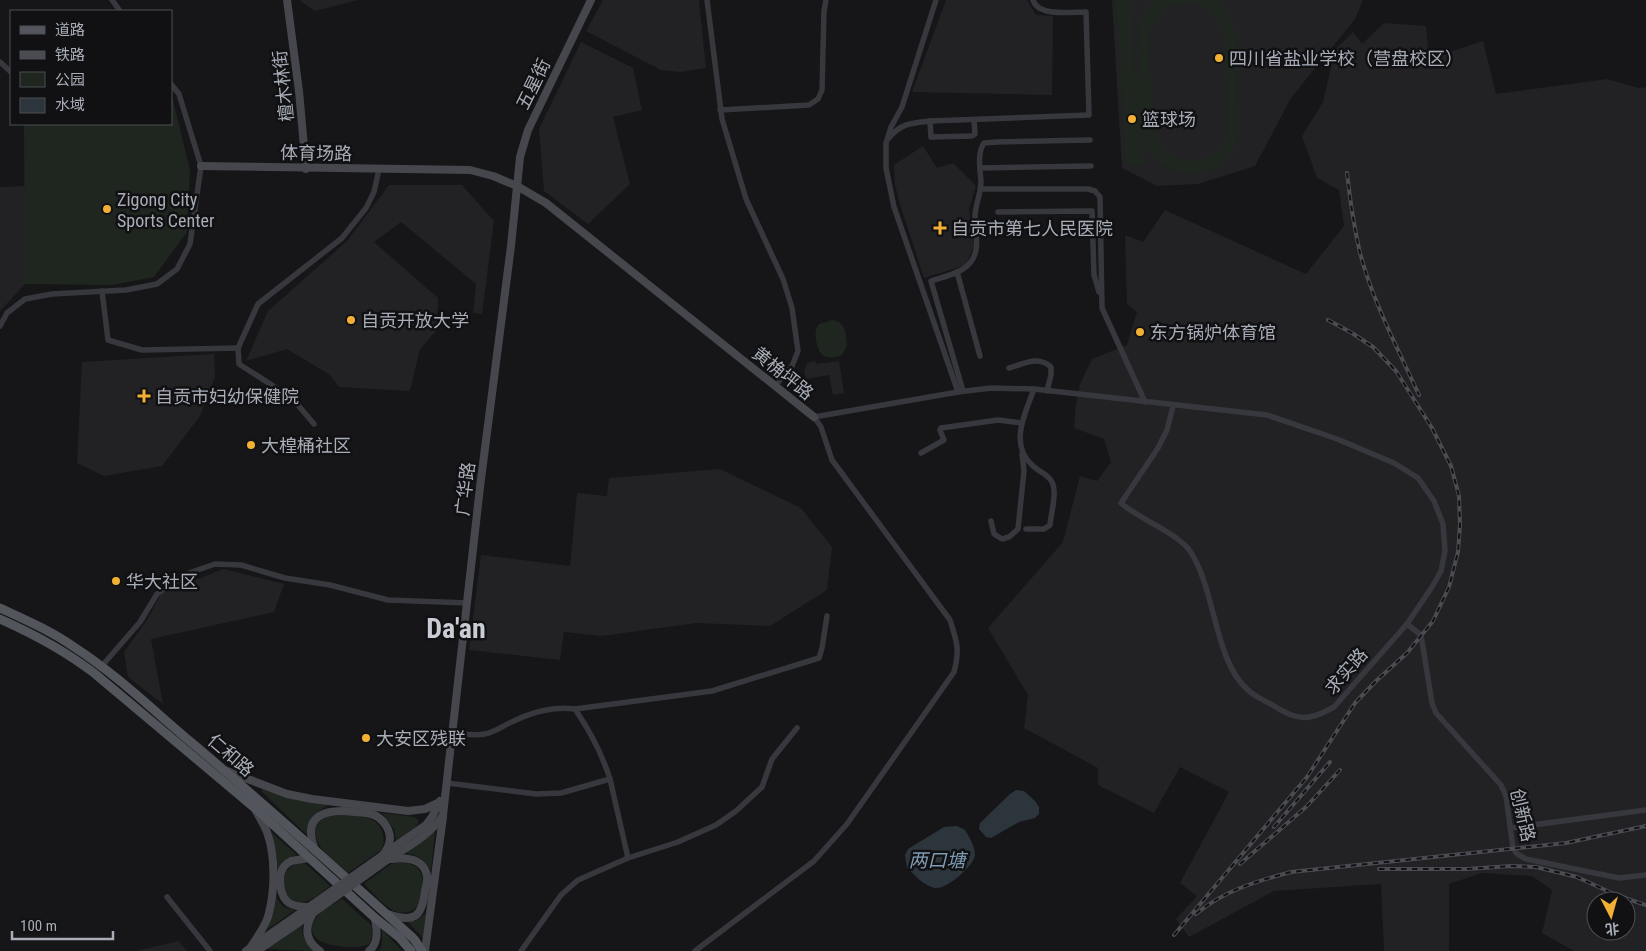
<svg xmlns="http://www.w3.org/2000/svg" width="1646" height="951" viewBox="0 0 1646 951" font-family="'Roboto Condensed','Noto Sans SC',sans-serif">
  <style>
    .built { fill: #222225; fill-rule: evenodd }
    .green { fill: #1e261f; fill-rule: evenodd }
    .water { fill: #2c353c }
    .lines { fill: none; stroke-linecap: round; stroke-linejoin: round }
    .minor { stroke: #37383d; stroke-width: 5.5 }
    .secondary { stroke: #45474d; stroke-width: 8 }
    .primary { stroke: #53555c; stroke-width: 9 }
    .rail-casing { stroke: #4a4c52; stroke-width: 4 }
    .rail { stroke: #111113; stroke-width: 2; stroke-dasharray: 5.5; stroke-linecap: butt }
    .secondary-bridge { stroke: #45474d; stroke-width: 8 }
    .poi-dot { fill: #f2b134; stroke: #111113; stroke-width: 2 }
    .labels { text-anchor: middle; dominant-baseline: central; stroke-width: 5; stroke-linejoin: round; paint-order: stroke }
    .poi-label { font-size: 18px; fill: #a8adb8; stroke: #111113; text-anchor: start }
    .street-label { font-size: 18px; fill: #a8adb8; stroke: #111113 }
    .water-label { font-size: 19px; font-style: italic; fill: #7f9bb3; stroke: #111113 }
    .town-label { font-size: 28px; font-weight: bold; fill: #c9ccd4; stroke: #111113 }
  </style>
  <rect width="100%" height="100%" fill="#161618"/>
  <g class="built">
    <path d="M301,0H358L315,11L301,2Z"/>
    <path d="M603,0H699L706,68L680,72L661,70L586,31Z"/>
    <path d="M946,0H1027L1036,15L1053,16L1052,95L912,92Z"/>
    <path d="M1112,0H1363L1355,19L1291,98L1255,166L1198,184L1157,186L1122,168Z"/>
    <path d="M1384,23L1426,26L1429,59L1483,41L1496,94L1607,79L1639,88L1646,87V951H1574L1542,933L1552,890L1532,876L1482,873L1449,884V951H1384L1381,884L1274,891L1189,937L1176,919L1197,896L1180,883L1229,792L1180,767L1154,813L1098,785V768L1024,728L1028,695L988,628L1063,542L1080,476L1097,481L1111,462L1104,439L1074,428L1076,404L1080,384L1092,359L1127,345L1137,312L1127,304L1125,235L1143,242L1165,210L1306,274L1344,226L1339,190L1317,178L1302,136L1323,102L1335,50L1353,32L1362,44ZM1596,901H1626V931H1596Z"/>
    <path d="M581,42L633,68L642,110L613,117L630,184L588,224L544,191L539,129Z"/>
    <path d="M923,146L937,168L953,163L976,186L969,209L974,246L966,265L924,278L899,201L895,185L894,165Z"/>
    <path d="M389,185H462L494,221L482,314L473,313L476,284L401,222L374,242L438,298L437,330L420,349L410,391L339,387L330,375L287,349L246,361L268,311L347,241Z"/>
    <path d="M25,186V284L0,311V187Z"/>
    <path d="M214,354L215,377L200,416L162,466L104,476L77,463L82,362Z"/>
    <path d="M815,361L816,364L839,361L844,393L833,395L829,375L806,379L804,370L807,363Z"/>
    <path d="M720,469L801,508L832,547L827,590L770,626L696,623L602,636L564,632L560,660L469,650L481,555L570,566L577,493L607,496L609,478Z"/>
    <path d="M223,569L284,584L274,612L151,639L163,704L128,677L124,652L147,620L161,594Z"/>
    <path d="M179,941L187,951H136Z"/>
  </g>
  <g class="green">
    <path d="M1116,0H1130L1135,74L1139,73C1137,44 1132,21 1156,0H1215C1226,9 1232,20 1235,34C1236,56 1237,78 1238,99C1239,111 1241,122 1239,134C1234,160 1208,177 1182,172C1161,168 1149,153 1143,135L1144,164L1126,165ZM1189,3C1207,6 1217,15 1223,32C1225,49 1225,66 1226,82C1227,106 1235,138 1213,154C1205,159 1196,161 1187,160C1172,159 1162,149 1156,135C1152,119 1153,101 1152,85C1149,51 1140,4 1189,3Z"/>
    <path d="M172,96L190,170L187,232L154,277L112,285L25,284L24,124H171Z"/>
    <path d="M832,320C846,322 846,334 847,346L842,355C826,361 819,357 816,340C815,333 815,330 819,324Z"/>
    <path d="M262,789H265L329,805C315,811 311,821 306,834L262,792Z"/>
    <path d="M382,813L414,817L418,820V824L413,830L396,842L394,829Z"/>
    <path d="M347,814C361,816 380,817 383,835C384,841 384,845 381,850L348,873C336,861 306,843 318,824C324,814 337,815 347,814Z"/>
    <path d="M271,832L297,855C286,858 282,861 278,871L277,859Z"/>
    <path d="M435,832L431,870C424,860 418,855 406,853Z"/>
    <path d="M398,862C426,862 427,884 419,905C397,926 380,899 364,884L391,864Z"/>
    <path d="M301,863L306,864L330,886C317,895 305,909 289,899C280,885 282,865 301,863Z"/>
    <path d="M276,896C280,906 284,908 295,910L267,930Z"/>
    <path d="M342,899L371,925C372,931 373,938 369,944C359,951 295,948 316,918C321,910 334,904 342,899Z"/>
    <path d="M426,913L423,938L408,922L417,920Z"/>
    <path d="M302,925C302,936 305,943 313,951L267,949Z"/>
    <path d="M382,929L402,951H379L382,944Z"/>
  </g>
  <g class="water">
    <path d="M1016,790L1024,791L1035,801L1039,807V814L1035,818L1019,822L991,838L986,837L979,829L980,823L1010,794Z"/>
    <path d="M957,826L965,830C969,837 975,846 975,855C974,866 946,890 935,888C924,886 915,875 907,868L905,855L908,849L944,827Z"/>
  </g>
  <g class="lines">
    <g class="minor">
      <path d="M112,0L120,11"/>
      <path d="M707,0L722,119L746,199L783,279L792,308L798,351L792,366L775,386"/>
      <path d="M936,0L902,107L891,127L886,143V168L894,207L958,392"/>
      <path d="M0,62L11,72"/>
      <path d="M720,110L809,105L818,99L822,90L824,11L826,0"/>
      <path d="M930,121L931,137L972,136L975,134L974,120"/>
      <path d="M889,138C901,123 912,123 930,121L1089,115L1086,12C1072,12 1038,17 1033,0"/>
      <path d="M980,168L1091,166"/>
      <path d="M981,189H1088L1095,191L1100,197L1102,308L1145,402"/>
      <path d="M998,212L1092,211L1094,275L1099,292"/>
      <path d="M957,272L980,356"/>
      <path d="M102,291L108,340L142,350L238,348"/>
      <path d="M0,326L7,313L25,299L52,294L126,290L157,284L177,269L190,244L201,166L179,94L171,84"/>
      <path d="M1009,368C1024,364 1038,355 1051,367V375L1047,391"/>
      <path d="M963,391L931,281C949,275 972,272 976,250C978,239 975,226 975,215C976,203 981,193 981,181C980,169 977,153 984,143L997,142L1090,140"/>
      <path d="M314,424L292,398L239,364L238,348L258,304L342,238L366,208L374,192L379,169"/>
      <path d="M921,453L944,440L940,430L941,428L998,420L1022,423"/>
      <path d="M991,521L994,534L1002,539L1009,537L1018,529L1024,471L1022,454"/>
      <path d="M1026,529H1044L1050,525C1051,514 1055,501 1054,490C1053,475 1041,474 1032,465C1009,444 1025,414 1034,389"/>
      <path d="M1407,624L1421,635L1432,703L1436,713L1501,785L1506,796L1513,848L1517,854L1526,859L1619,878L1646,875"/>
      <path d="M101,667L140,622L157,594L189,573L215,564L241,565L285,578L330,585L388,600L468,603"/>
      <path d="M575,709L712,691L819,658L822,648L827,616"/>
      <path d="M447,783L536,794L561,793L610,779C602,754 590,731 575,709C555,706 532,712 514,721C504,725 495,732 485,734C474,736 464,734 453,733"/>
      <path d="M1510,828L1646,810"/>
      <path d="M628,858L678,842L716,825L736,811L762,787L772,759L797,728"/>
      <path d="M167,897L210,951"/>
      <path d="M521,951L561,895L578,880L628,858L610,779"/>
      <path d="M695,951L814,861L847,824L954,672C960,650 957,642 950,620L832,460L821,427L814,417L958,392L991,388L1034,389L1267,415L1337,439L1394,463L1418,478L1434,501L1443,524L1445,551L1441,571L1432,587L1407,624L1334,707C1310,721 1297,721 1274,706C1266,701 1255,697 1248,690C1214,661 1216,590 1190,551C1179,534 1139,519 1121,503L1158,448L1167,430L1173,406"/>
    </g>
    <g class="secondary">
      <path d="M287,0L299,91L306,169"/>
      <path d="M201,166L470,170L493,176L517,186L546,203L814,417"/>
      <path d="M227,771L287,794L312,799L408,811L425,809L438,803"/>
      <path d="M315,850C301,815 326,808 355,812C360,812 366,813 371,814C383,817 393,832 389,844C388,848 385,852 383,855"/>
      <path d="M384,854L426,825L432,817L440,801"/>
      <path d="M387,860C407,847 431,835 443,815L480,487L511,246L520,157L528,130L591,0"/>
      <path d="M309,907C303,907 295,907 289,903C280,897 278,879 282,870C284,866 287,863 291,861L309,858"/>
      <path d="M388,914C413,923 422,918 425,891C426,886 428,881 427,876C424,858 405,857 392,859"/>
      <path d="M312,915C304,929 306,942 320,951"/>
      <path d="M250,948C257,938 264,928 268,917C275,891 276,858 267,832C264,825 260,818 256,811"/>
      <path d="M246,951L309,907"/>
      <path d="M257,951L313,913"/>
      <path d="M369,951C379,943 377,930 375,918"/>
      <path d="M425,951L443,817"/>
    </g>
    <g class="primary">
      <path d="M0,608C26,620 51,631 74,647C116,674 154,711 192,743C267,806 341,873 414,939L422,951"/>
      <path d="M0,619C34,634 64,650 94,673L256,809L375,918L400,938L411,951"/>
    </g>
    <defs>
      <g id="rail">
        <path d="M1347,173C1350,200 1354,227 1360,253C1373,302 1398,349 1419,395"/>
        <path d="M1274,827L1330,762"/>
        <path d="M1240,864L1306,807L1340,770"/>
        <path d="M1379,869H1467L1511,866L1536,867L1577,877L1616,895L1646,905"/>
        <path d="M1196,914C1223,891 1257,881 1291,872L1566,843L1646,826"/>
        <path d="M1174,935L1307,777L1355,703L1376,681L1407,653L1433,621L1449,587L1458,552L1460,525L1459,496L1451,466L1432,428L1396,371L1373,347L1352,333L1328,320"/>
      </g>
    </defs>
    <use href="#rail" class="rail-casing"/>
    <use href="#rail" class="rail"/>
    <g class="secondary-bridge">
      <path d="M309,907L383,855"/>
      <path d="M313,913L387,860"/>
    </g>
  </g>
  <g class="poi-dot">
    <circle cx="1219" cy="58" r="5"/>
    <circle cx="1132" cy="119" r="5"/>
    <circle cx="107" cy="209" r="5"/>
    <path d="M937.5 220.5h5v5h5v5h-5v5h-5v-5h-5v-5h5z"/>
    <circle cx="351" cy="320" r="5"/>
    <circle cx="1140" cy="332" r="5"/>
    <path d="M141.5 388.5h5v5h5v5h-5v5h-5v-5h-5v-5h5z"/>
    <circle cx="251" cy="445" r="5"/>
    <circle cx="116" cy="581" r="5"/>
    <circle cx="366" cy="738" r="5"/>
  </g>
  <g class="labels">
    <g class="poi-label">
      <text x="1229" y="58">四川省盐业学校（营盘校区）</text>
      <text x="1142" y="119">篮球场</text>
      <text x="117" y="199">Zigong City<tspan x="117" dy="21">Sports Center</tspan></text>
      <text x="951" y="228">自贡市第七人民医院</text>
      <text x="361" y="320">自贡开放大学</text>
      <text x="1150" y="332">东方锅炉体育馆</text>
      <text x="155" y="396">自贡市妇幼保健院</text>
      <text x="261" y="445">大楻桶社区</text>
      <text x="126" y="581">华大社区</text>
      <text x="376" y="738">大安区残联</text>
    </g>
    <g class="street-label">
      <text transform="translate(533 84) rotate(-64)">五星街</text>
      <text transform="translate(283 86) rotate(-96)">檀木林街</text>
      <text transform="translate(316 153) rotate(1)">体育场路</text>
      <text transform="translate(783 373) rotate(39)">黄桷坪路</text>
      <text transform="translate(465 489) rotate(-83)">广华路</text>
      <text transform="translate(1346 671) rotate(-49)">求实路</text>
      <text transform="translate(231 755) rotate(41)">仁和路</text>
      <text transform="translate(1523 815) rotate(77)">创新路</text>
    </g>
    <g class="water-label">
      <text x="937" y="860">两口塘</text>
    </g>
    <g class="town-label">
      <text x="456" y="628">Da'an</text>
    </g>
  </g>
  <rect x="10" y="10" width="162" height="115" fill="#111113" stroke="#4d4f55"/>
  <rect x="20" y="26" width="25" height="8" fill="#53555c" stroke="#4d4f55"/>
  <text x="55" y="35" font-size="15" fill="#a8adb8">道路</text>
  <rect x="20" y="51" width="25" height="8" fill="#4a4c52" stroke="#4d4f55"/>
  <text x="55" y="60" font-size="15" fill="#a8adb8">铁路</text>
  <rect x="20" y="72" width="25" height="15" fill="#1e261f" stroke="#4d4f55"/>
  <text x="55" y="85" font-size="15" fill="#a8adb8">公园</text>
  <rect x="20" y="98" width="25" height="15" fill="#2c353c" stroke="#4d4f55"/>
  <text x="55" y="110" font-size="15" fill="#a8adb8">水域</text>
  <g transform="translate(1611 916) rotate(174)"><circle r="24" fill="#111113" stroke="#4d4f55"/>
  <path d="M0-4L9 19L0 12L-9 19Z" fill="#f2b134"/>
  <text y="-8" font-size="14" font-weight="bold" text-anchor="middle" fill="#a8adb8">北</text>
  </g>
  <path d="M12 931v8h101v-8" fill="none" stroke="#a8adb8" stroke-width="2.5"/>
  <text x="20" y="931" font-size="15" fill="#a8adb8" stroke="#111113" stroke-width="4" paint-order="stroke">100 m</text>
</svg>
